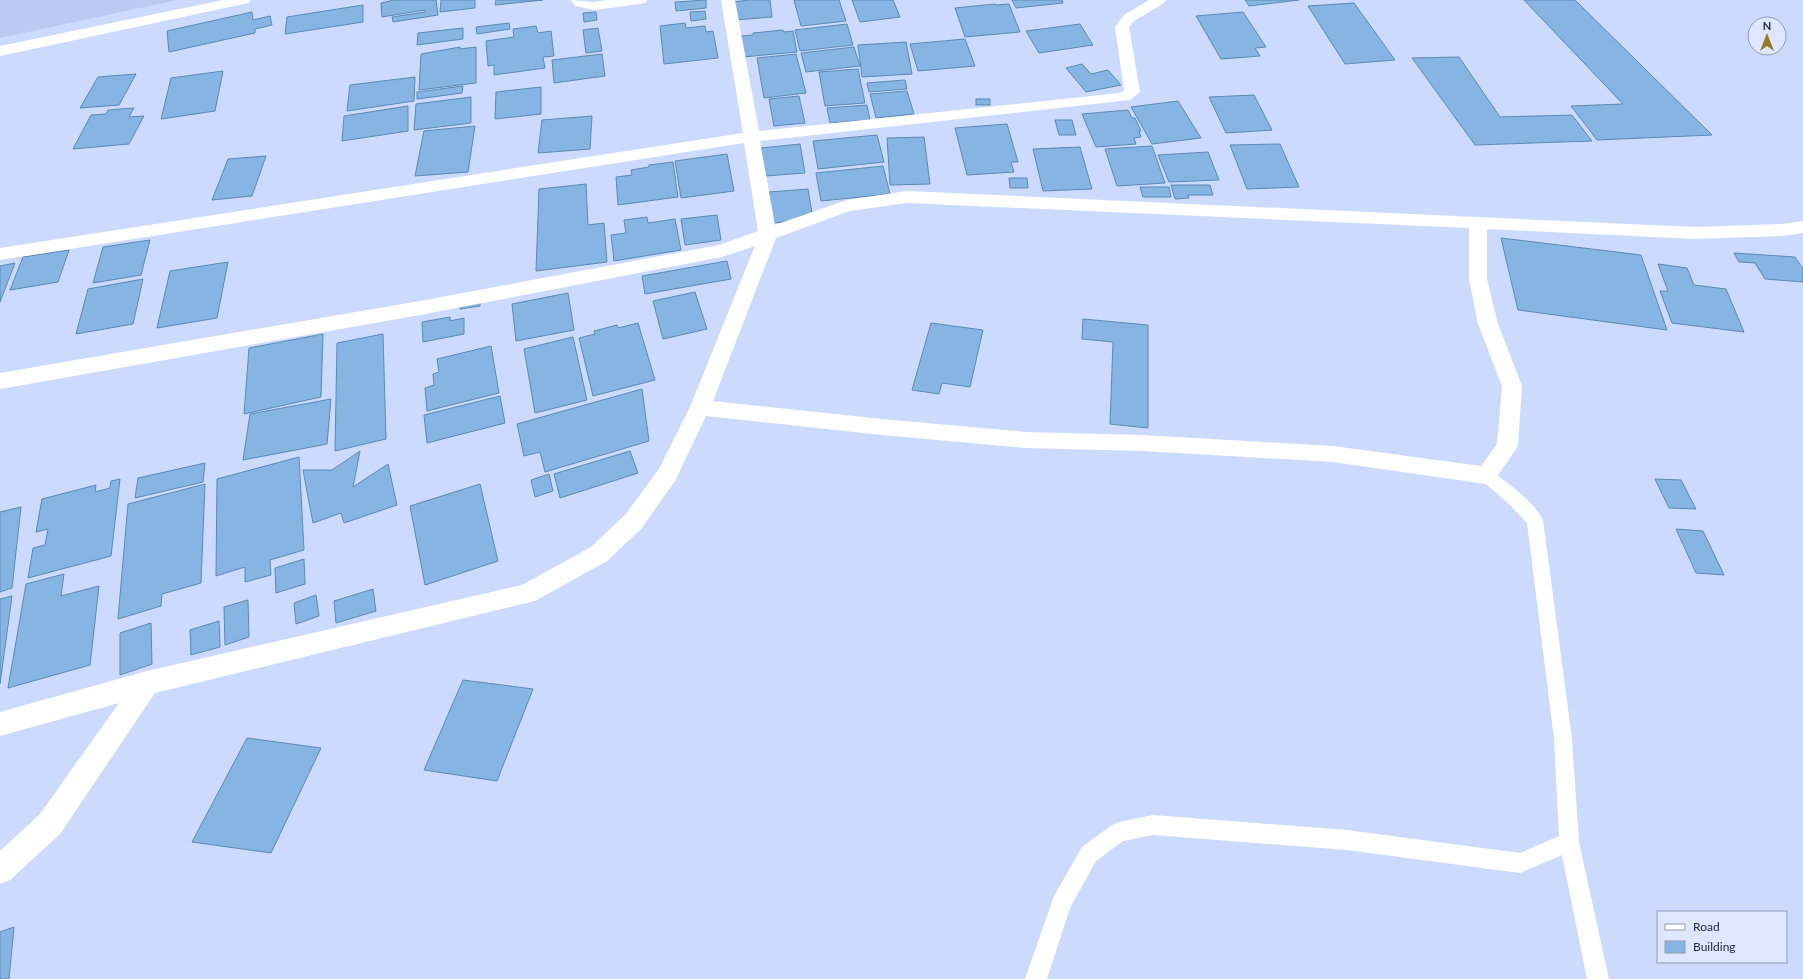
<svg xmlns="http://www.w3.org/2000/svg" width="1803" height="979" viewBox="0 0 1803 979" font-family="Lato,sans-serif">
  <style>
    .built { fill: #bccaf1 }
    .building { fill: #86b5e4; stroke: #5b89b5 }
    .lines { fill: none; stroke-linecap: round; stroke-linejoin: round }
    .service { fill: #fff; fill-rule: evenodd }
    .minor { fill: #fff; fill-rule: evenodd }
    .tertiary { fill: #fff; fill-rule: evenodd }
  </style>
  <rect width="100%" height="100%" fill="#ccdafd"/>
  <path class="built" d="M0,0H177L0,38Z"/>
  <g class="building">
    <path d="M394,0H436L438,15L393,22L392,17L425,12V10L382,17L381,3Z"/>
    <path d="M441,0H475V8L440,12Z"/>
    <path d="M496,0H543L495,5Z"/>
    <path d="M706,0V8L676,11L675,2Z"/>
    <path d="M749,0H770L772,17L735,20L733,2Z"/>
    <path d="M794,0H839L846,21L801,26Z"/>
    <path d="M852,0H893L900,17L860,22Z"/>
    <path d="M1012,0H1062L1063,3L1016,8Z"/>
    <path d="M1245,0H1299L1249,6Z"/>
    <path d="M1524,0H1575L1712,135L1597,140L1571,106L1623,104Z"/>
    <path d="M1354,3L1395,60L1345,64L1308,6Z"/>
    <path d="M995,4L996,5L1009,4L1020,32L965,37L955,8Z"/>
    <path d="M363,5V22L285,34L287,17Z"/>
    <path d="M705,11L706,19L691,21L690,12Z"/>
    <path d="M252,12L253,20L270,16L272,25L255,29V33L169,52L167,31Z"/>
    <path d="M596,12L597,20L584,22L583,13Z"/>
    <path d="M1243,12L1266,47L1255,48L1260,56L1221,59L1196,16Z"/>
    <path d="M509,23L510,29L477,34L476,27Z"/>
    <path d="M685,23L686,28L705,26L706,32L713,31L718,58L664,64L660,26Z"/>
    <path d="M847,24L853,45L800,51L795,30Z"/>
    <path d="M1080,24L1093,45L1039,53L1026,31Z"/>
    <path d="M536,26L538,33L551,31L554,56L543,57L545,68L494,75V65L488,66L486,41L514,37L513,29Z"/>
    <path d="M463,28V39L417,45L418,33Z"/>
    <path d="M598,28L602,51L586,53L583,30Z"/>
    <path d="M783,30V32L793,31L797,52L743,57L740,36L753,35V33Z"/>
    <path d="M965,39L975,66L918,71L910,44Z"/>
    <path d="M906,42L912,74L862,77L858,45Z"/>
    <path d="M460,47V49L476,47V83L419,90L421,54Z"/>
    <path d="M854,47L860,66L806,72L801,53Z"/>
    <path d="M602,54L605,76L554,83L552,60Z"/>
    <path d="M796,54L806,93L764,98L757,58Z"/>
    <path d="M1459,57L1500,117L1572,115L1592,141L1475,145L1412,58Z"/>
    <path d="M1082,64L1091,74L1108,70L1121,85L1086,92L1066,68Z"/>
    <path d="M858,69L865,103L825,106L819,72Z"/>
    <path d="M223,71L215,111L161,119L171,78Z"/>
    <path d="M136,74L119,105L80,108L98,77Z"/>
    <path d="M415,77L414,101L347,111L350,85Z"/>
    <path d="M905,80L907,89L869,92L867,83Z"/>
    <path d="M463,86L462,93L417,99V92Z"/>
    <path d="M541,87V114L495,119L496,92Z"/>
    <path d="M907,91L914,114L876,118L870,94Z"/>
    <path d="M1254,95L1272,130L1226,133L1209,97Z"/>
    <path d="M799,96L805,123L774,126L769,99Z"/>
    <path d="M471,97V123L414,130L416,104Z"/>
    <rect x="976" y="99" width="14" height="6"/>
    <path d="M1178,101L1201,138L1152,144L1131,107Z"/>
    <path d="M867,105L870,120L830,123L827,108Z"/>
    <path d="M408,106V131L342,141L344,116Z"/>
    <path d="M134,108L129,117L144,116L129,144L73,149L91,115L106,114L108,110Z"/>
    <path d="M1128,110L1132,118H1135L1141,131H1139L1141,137L1134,138L1136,144L1096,147L1082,114Z"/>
    <path d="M592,116L590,149L538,153L542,120Z"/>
    <path d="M1055,120H1072L1076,135H1059Z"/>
    <path d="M1007,124L1018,162H1011L1014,172L967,175L955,128Z"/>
    <path d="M475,126L468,172L415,176L424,131Z"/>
    <path d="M877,135L884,162L818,169L813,141Z"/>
    <path d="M924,137L930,184L890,185L887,138Z"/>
    <path d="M800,144L805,173L765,176L761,148Z"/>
    <path d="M1280,144L1299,187L1247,189L1230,145Z"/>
    <path d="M1152,146L1165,183L1117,186L1105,149Z"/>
    <path d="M1080,147L1092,189L1043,191L1033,149Z"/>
    <path d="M1208,152L1219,180L1169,182L1158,155Z"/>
    <path d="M727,154L734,191L681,198L675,161Z"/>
    <path d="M266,156L252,196L212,200L228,159Z"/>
    <path d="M673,162L678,197L618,205L616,177L632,175L631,170L649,167V165Z"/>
    <path d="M883,166L890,194L821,201L816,173Z"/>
    <path d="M1009,178H1027L1028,188H1010Z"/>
    <path d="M586,184L588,225L604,223L607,262L536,271L539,189Z"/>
    <path d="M1171,185H1210L1213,195H1188L1189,198L1175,199Z"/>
    <path d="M1140,187H1169L1171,197H1143Z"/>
    <path d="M808,189L813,219L773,223L769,192Z"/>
    <path d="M717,215L721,240L685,245L681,219Z"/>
    <path d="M647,217L648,223L675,219L681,250L614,261L611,235L626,233L624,220Z"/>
    <path d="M1501,238L1641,255L1667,330L1518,310Z"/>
    <path d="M150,240L141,275L93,283L103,247Z"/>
    <path d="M69,250L58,282L10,290L23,257Z"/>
    <path d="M1734,253L1795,257L1803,269V282L1765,279L1755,263L1739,262Z"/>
    <path d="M727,261L731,279L645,294L642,276Z"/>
    <path d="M228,262L217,318L157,328L170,271Z"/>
    <path d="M15,263L0,302V266Z"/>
    <path d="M1658,264L1687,268L1694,285L1726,289L1744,332L1672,323L1660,291H1668Z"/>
    <path d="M143,279L133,324L76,334L88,289Z"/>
    <path d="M695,292L707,329L663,339L653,301Z"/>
    <path d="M568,293L574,330L516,341L512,304Z"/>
    <path d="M480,300V306L460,309V303Z"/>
    <path d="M450,317V321L464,318V334L423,342L422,322Z"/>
    <path d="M1083,319L1148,325V428L1110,424L1113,342L1082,339Z"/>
    <path d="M638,323L655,380L593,396L579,338L595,334L594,331L617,325L618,328Z"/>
    <path d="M931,323L983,330L970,387L942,383L939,394L912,390Z"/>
    <path d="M323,334L321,397L244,414L249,348Z"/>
    <path d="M383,334L386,439L335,451L337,343Z"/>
    <path d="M573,337L587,400L535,413L524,349Z"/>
    <path d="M491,346L499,393L427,411L425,388L434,385L433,374L439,372L437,359Z"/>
    <path d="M642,389L649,441L545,472L540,452L524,456L517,424Z"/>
    <path d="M500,396L505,423L427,443L424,415Z"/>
    <path d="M331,399L327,444L243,460L250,414Z"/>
    <path d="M360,451L353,487L388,464L397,505L344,523L341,513L313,523L303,470H332Z"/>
    <path d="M630,451L638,473L560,498L554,474Z"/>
    <path d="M299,457L304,550L270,560L271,575L245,582V567L216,576L217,479Z"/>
    <path d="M205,463L203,482L135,498L138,478Z"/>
    <path d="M549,474L553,491L535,497L531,480Z"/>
    <path d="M120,479L111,556L28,578L33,548L45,545L48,529L36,532L42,499L96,485L95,492L110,488L111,481Z"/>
    <path d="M1655,479L1681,480L1696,509L1669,508Z"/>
    <path d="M205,484L201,583L162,594L161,606L118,619L128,504Z"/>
    <path d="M480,484L498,561L425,585L410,506Z"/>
    <path d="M21,507L12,588L0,592V512Z"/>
    <path d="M1676,529L1703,531L1724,575L1696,573Z"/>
    <path d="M304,559L305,584L276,593L275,568Z"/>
    <path d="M64,574L61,596L99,586L90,665L8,688L26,584Z"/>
    <path d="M373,589L376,611L336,623L334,601Z"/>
    <path d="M316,595L319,616L296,624L294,603Z"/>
    <path d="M12,596L0,684V599Z"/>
    <path d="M248,600L249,637L225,645L224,607Z"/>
    <path d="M219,621L220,647L191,655L190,630Z"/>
    <path d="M151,623L152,664L120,675V633Z"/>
    <path d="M463,680L533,689L497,781L424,770Z"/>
    <path d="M247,738L321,748L271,853L192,842Z"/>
    <path d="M14,927L9,979H0V932Z"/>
  </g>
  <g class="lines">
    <path class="service" d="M1486,469L1492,471C1508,484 1534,501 1543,520L1572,739L1579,842L1609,979H1587L1562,855L1520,873L1347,850L1153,835L1123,841L1096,861L1070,908L1047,979H1025L1054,896L1082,847L1112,825L1119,822L1153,815L1347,830L1520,853L1559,836L1554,739L1527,523L1508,503L1480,479L1478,475L1480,471Z"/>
    <g class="minor">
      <path d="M571,0L594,2L607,0H647L645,3L640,4L594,10L575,6Z"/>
      <path d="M721,0H735L759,131L1120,93L1124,90L1115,27L1124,15L1149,0H1166L1164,3L1134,21L1129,27L1140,92L1130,100L760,141L775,225L847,200L907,191L1695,227L1783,224L1803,221V233L1783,236L1695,239L1487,229V279L1498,324L1522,386L1518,446L1494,481L1486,484L1333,462L1142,451L1026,448L882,435L706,416L675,481L641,529L607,561L535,601L155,693L60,834L10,880L0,884V851L40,814L119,703L0,736V712L147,671L522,585L591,547L625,515L659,469L690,407L755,246L722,257L420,315L0,389V373L420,301L719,245L758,231L744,143L0,260V248L743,133ZM907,203L1469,228V279L1478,324L1502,386L1497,444L1481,466L1333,446L1142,435L1026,432L882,419L713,401L776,238L850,211Z"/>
    </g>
    <path class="tertiary" d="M223,0H251L249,3L244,4L0,56V46Z"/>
  </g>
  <rect x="1657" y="911" width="130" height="52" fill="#dee7ff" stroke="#939bb3"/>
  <rect x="1665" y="924" width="20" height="6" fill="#ffffff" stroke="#939bb3"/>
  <text x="1693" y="931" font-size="12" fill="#222a40">Road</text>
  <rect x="1665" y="941" width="20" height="12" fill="#86b5e4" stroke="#939bb3"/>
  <text x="1693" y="951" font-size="12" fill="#222a40">Building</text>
  <g transform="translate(1767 36)"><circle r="19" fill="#dee7ff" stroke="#939bb3"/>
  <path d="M0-3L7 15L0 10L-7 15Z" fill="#967820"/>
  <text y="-6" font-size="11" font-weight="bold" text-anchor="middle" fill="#222a40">N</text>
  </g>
</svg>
